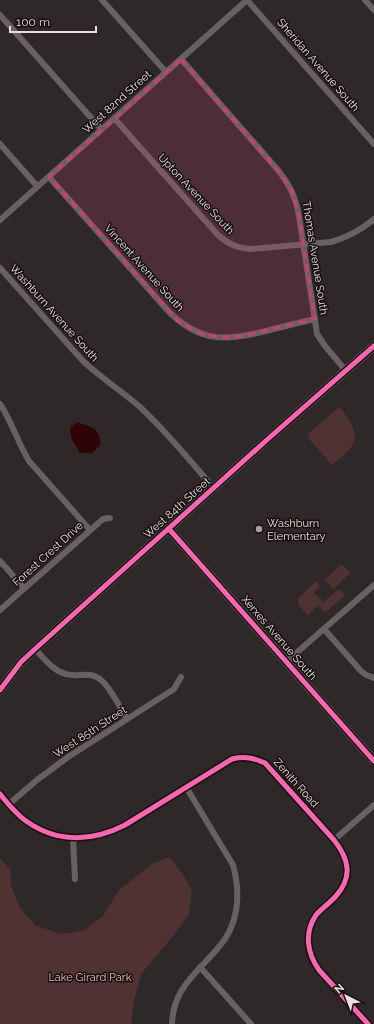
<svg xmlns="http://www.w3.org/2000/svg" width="374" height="1024" viewBox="0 0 374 1024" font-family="Raleway,sans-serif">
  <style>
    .green { fill: #513232 }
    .water { fill: #2e0406 }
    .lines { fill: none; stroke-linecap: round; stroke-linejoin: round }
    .street { stroke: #676261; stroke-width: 6 }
    .secondary { stroke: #676261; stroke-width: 9 }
    .cycleway-casing { stroke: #161010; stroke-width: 8 }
    .cycleway { stroke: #f766af; stroke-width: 5 }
    .marked { fill: #ca4075; fill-opacity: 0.2; stroke: #ca4075; stroke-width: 3; stroke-dasharray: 8 5; stroke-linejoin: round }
    .poi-dot { fill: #a7a09f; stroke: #161010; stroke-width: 1.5 }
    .labels { text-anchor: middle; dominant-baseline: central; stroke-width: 3; stroke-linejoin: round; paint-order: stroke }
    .street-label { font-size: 11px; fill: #e8e0df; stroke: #161010 }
    .poi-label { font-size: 11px; fill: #e8e0df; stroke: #161010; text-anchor: start }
    .park-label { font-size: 11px; fill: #f6bcba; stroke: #161010 }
  </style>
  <rect width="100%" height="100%" fill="#2f2828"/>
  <g class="green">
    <path d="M339,407C347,416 359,431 353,444C349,452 339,459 332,465L308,438L309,433Z"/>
    <path d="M342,564L350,573L334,589L325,580Z"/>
    <path d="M316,581L320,586L314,593L323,602L338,590H341L344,594V596L325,613L318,605L308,615L299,606L298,599Z"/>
    <path d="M169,857L182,873L192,891L189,914L169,941L141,974L134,1002L131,1024H0V858L10,869L11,886L20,908L35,925L60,934L83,931L103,916L119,890L152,864Z"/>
  </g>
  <path class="water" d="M77,422C93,428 98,426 101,444L92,453H80L72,440L70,428Z"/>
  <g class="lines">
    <g class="street">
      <path d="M102,0L166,72"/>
      <path d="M247,0L374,144"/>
      <path d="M365,0L374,10"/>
      <path d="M0,15L101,129"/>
      <path d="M181,59L277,169C289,183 296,197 299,216L317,334L325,346L346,371"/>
      <path d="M114,118L218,235C228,244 237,248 251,249L331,242C348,237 361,230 374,219"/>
      <path d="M0,144L37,186"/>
      <path d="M49,177L169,312C201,343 226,341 266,331C282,327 298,323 315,319"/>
      <path d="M0,220L247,0"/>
      <path d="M0,268L83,361C101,378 122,391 140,407C167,432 190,461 214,488"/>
      <path d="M0,404C12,422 18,443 29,461L90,530"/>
      <path d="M0,561L24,588"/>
      <path d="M0,610L103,519L110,518"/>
      <path d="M324,629L361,671L366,675L374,678"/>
      <path d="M35,649C43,657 53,671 66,674C79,678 89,670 101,680C111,688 120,708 127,719"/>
      <path d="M286,662L374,585"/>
      <path d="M0,794C8,804 16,814 26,821C57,843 92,842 125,825L232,759C245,756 254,758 265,763L334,840C349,859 353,877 336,896C330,903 322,908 316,915C304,933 307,953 319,970L368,1024"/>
      <path d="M9,804L37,780L68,757L174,689L181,677"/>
      <path d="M73,838L75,879"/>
      <path d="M334,840L374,805"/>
      <path d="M200,967L251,1024"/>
      <path d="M172,1024C173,988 197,973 218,948C239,925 241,894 233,865L186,787"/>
    </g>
    <g class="secondary">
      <path d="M169,529L374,761"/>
      <path d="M0,690L21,662L35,649L269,438L374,346"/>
    </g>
    <defs>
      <g id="cycleway">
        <path d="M169,529L374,761"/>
        <path d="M0,690L21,662L35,649L269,438L374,346"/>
        <path d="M0,794C8,804 16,814 26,821C57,843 92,842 125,825L232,759C245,756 254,758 265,763L334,840C349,859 353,877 336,896C330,903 322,908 316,915C304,933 307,953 319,970L368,1024"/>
      </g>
    </defs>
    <use href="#cycleway" class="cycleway-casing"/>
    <use href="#cycleway" class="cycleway"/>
  </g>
  <path class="marked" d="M181,59L277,169L292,191L299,216L315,319L232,338L204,335L179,322L49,177Z"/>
  <circle class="poi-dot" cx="259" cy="529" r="4"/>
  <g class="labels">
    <g class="street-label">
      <text transform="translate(318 65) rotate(49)">Sheridan Avenue South</text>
      <text transform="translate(117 102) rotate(-42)">West 82nd Street</text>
      <text transform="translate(196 194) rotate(47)">Upton Avenue South</text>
      <text transform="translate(315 258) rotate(81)">Thomas Avenue South</text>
      <text transform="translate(144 268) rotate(48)">Vincent Avenue South</text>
      <text transform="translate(54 313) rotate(48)">Washburn Avenue South</text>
      <text transform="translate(177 508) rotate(-42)">West 84th Street</text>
      <text transform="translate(48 554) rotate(-42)">Forest Crest Drive</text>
      <text transform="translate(279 638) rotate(49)">Xerxes Avenue South</text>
      <text transform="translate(90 732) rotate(-33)">West 85th Street</text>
      <text transform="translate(296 783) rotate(48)">Zenith Road</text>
    </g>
    <g class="poi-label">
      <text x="267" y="523">Washburn<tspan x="267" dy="13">Elementary</tspan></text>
    </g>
    <g class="park-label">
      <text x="90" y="977">Lake Girard Park</text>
    </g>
  </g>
  <g transform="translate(346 996) rotate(318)" stroke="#161010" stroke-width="3" paint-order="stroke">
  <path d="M0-3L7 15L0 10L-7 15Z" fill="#e8e0df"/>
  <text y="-6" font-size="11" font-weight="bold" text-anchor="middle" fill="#e8e0df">N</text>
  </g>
  <path d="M10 26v6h86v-6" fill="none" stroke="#e8e0df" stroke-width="2"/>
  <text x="16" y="26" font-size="12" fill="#e8e0df" stroke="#161010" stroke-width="3" paint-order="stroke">100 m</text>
</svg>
